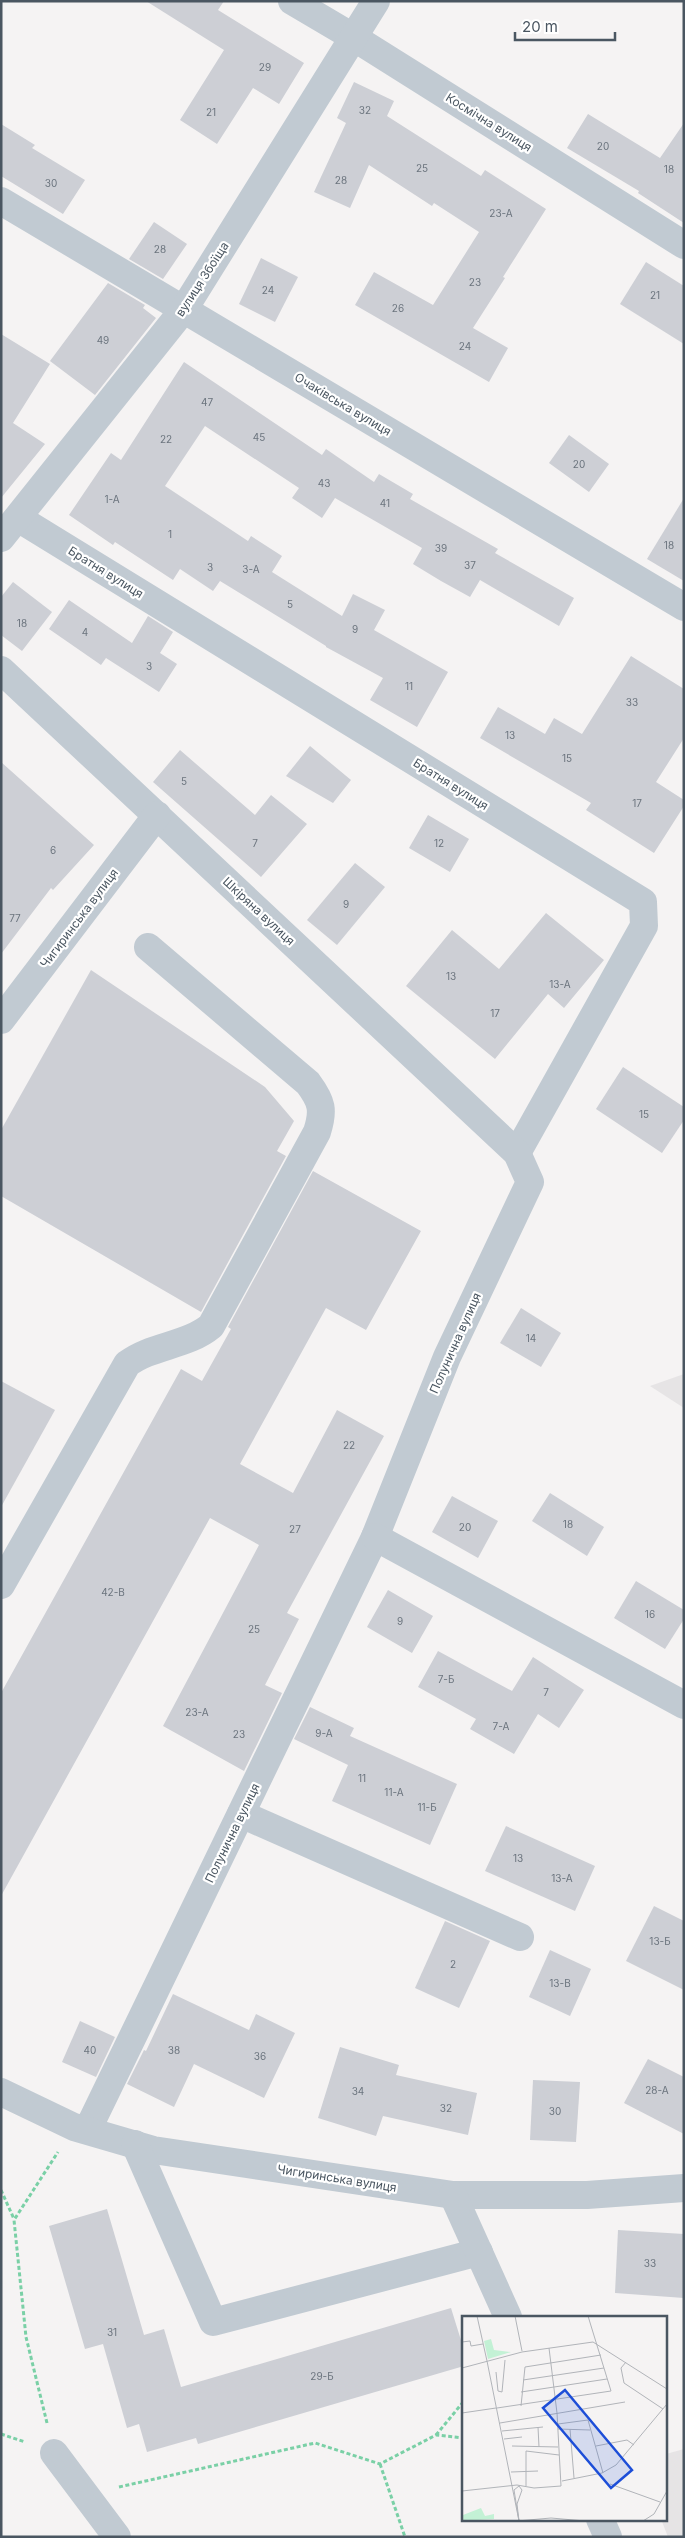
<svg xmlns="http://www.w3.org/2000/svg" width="685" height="2538" viewBox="0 0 685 2538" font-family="Inter,sans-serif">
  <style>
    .education { fill: #e6e4e5 }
    .building { fill: #cdcfd5 }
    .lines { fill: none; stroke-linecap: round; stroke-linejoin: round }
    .path { stroke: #7ad0a6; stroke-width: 3; stroke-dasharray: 4 2.5; stroke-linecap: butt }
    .minor { stroke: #c1cad2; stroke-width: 28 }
    .labels { text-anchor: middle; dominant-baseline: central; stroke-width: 4.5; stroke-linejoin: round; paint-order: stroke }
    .number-label { font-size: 10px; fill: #6b747e }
    .street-label { font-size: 12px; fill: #4a5661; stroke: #fff }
    .inset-road { fill: none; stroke: #b1b4b9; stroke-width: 1 }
    .view { fill: #1d4ed8; fill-opacity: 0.15; stroke: #1d4ed8; stroke-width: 2.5 }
    .inset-edge { fill: none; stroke: #4a5661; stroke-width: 2.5 }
  </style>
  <rect width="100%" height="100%" fill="#f5f3f3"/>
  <g class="education">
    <path d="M684,1374V1408L650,1386Z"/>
    <path d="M684,2449V2537H668L661,2519H666V2454Z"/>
  </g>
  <g class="building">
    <path d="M146,1H224L218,10L304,63L279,104L253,88L217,144L180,120L224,50Z"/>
    <path d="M354,82L394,101L387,116L481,176L485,170L546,209L503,277L505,278L473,328L508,348L489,382L355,305L374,272L433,305L479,232L434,203L432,206L369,165L350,208L314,192L346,123L337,118Z"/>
    <path d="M588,114L660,158L684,123V223L638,193L639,191L567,148Z"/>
    <path d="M1,124L35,145L32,148L85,180L63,214L1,176Z"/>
    <path d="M154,222L187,244L163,279L129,259Z"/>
    <path d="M261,258L298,277L275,322L239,304Z"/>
    <path d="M646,262L684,286V344L620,304Z"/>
    <path d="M108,283L145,305L143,308L156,318L95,395L50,361Z"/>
    <path d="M1,334L50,364L13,423L45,444L1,498Z"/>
    <path d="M184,362L322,455L326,449L374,482L379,474L413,494L410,499L498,549L495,553L574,598L559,626L480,580L470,597L441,581L413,564L422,548L335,498L322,518L292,498L299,488L205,426L165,486L248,541L251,536L282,556L272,572L342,616L353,594L385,610L374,630L448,672L417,727L370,700L383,678L326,647V646L220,581L213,591L180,569L173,580L115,542L113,545L69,515L111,453L121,460Z"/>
    <path d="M569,435L609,464L589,492L549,463Z"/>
    <path d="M684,498V581L647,559Z"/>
    <path d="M13,582L52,612L22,651L1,635V597Z"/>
    <path d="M69,600L132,643L148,616L173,632L160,653L177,664L159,692L106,658L101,665L49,629Z"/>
    <path d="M631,656L684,689V738L656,782L684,800V806L654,853L586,810L591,803L480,738L498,707L545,734L554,718L582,734Z"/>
    <path d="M310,746L351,780L333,803L286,776Z"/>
    <path d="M180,750L255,815L271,795L307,824L261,877L153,782Z"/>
    <path d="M1,762L94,845L53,890L51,888L1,954Z"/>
    <path d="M428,815L469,839L450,872L409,848Z"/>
    <path d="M355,863L385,887L337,945L307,920Z"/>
    <path d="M546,913L604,960L564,1008L548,994L495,1059L406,986L452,930L499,969Z"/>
    <path d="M91,970L265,1087L294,1121L277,1151L286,1156L201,1312L1,1196V1130Z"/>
    <path d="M623,1067L684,1107V1120L662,1153L596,1109Z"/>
    <path d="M313,1171L421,1231L366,1330L326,1308L240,1464L293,1493L337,1410L384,1436L287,1613L299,1619L265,1685L282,1693L244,1771L163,1726L259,1545L210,1518L1,1896V1693L181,1369L202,1381L231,1329L228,1327Z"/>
    <path d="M521,1308L561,1333L541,1367L500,1343Z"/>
    <path d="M1,1381L55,1410L1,1507Z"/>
    <path d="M550,1493L604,1527L587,1556L532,1521Z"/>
    <path d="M452,1496L498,1521L478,1558L432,1532Z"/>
    <path d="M636,1581L684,1610V1619L665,1649L614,1618Z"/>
    <path d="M388,1590L433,1616L412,1653L367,1627Z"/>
    <path d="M438,1651L512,1691L533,1657L584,1690L559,1728L538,1714L514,1754L470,1729L476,1719L418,1687Z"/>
    <path d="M310,1707L354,1728L350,1736L457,1784L430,1845L332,1801L348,1765L294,1739Z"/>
    <path d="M506,1826L595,1866L575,1911L485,1871Z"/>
    <path d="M654,1906L684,1921V1990L626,1961Z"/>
    <path d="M445,1921L490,1941L459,2008L415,1988Z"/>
    <path d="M550,1950L591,1969L570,2016L529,1997Z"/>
    <path d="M173,1994L249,2030L256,2014L295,2033L264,2098L194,2064L174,2107L127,2084L144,2050L146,2051Z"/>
    <path d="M80,2021L115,2037L96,2077L62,2062Z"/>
    <path d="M340,2047L399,2065L396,2075L477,2093L468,2135L383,2116L376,2136L318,2118Z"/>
    <path d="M648,2059L684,2077V2134L624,2103Z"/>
    <path d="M533,2080L580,2082L576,2142L530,2140Z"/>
    <path d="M107,2209L144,2335L164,2329L181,2387L451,2308L464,2350V2366L198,2444L196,2438L147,2452L139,2424L127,2428L103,2344L85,2349L49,2226Z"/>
    <path d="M618,2230L684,2234V2298L615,2293Z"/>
  </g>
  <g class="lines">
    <g class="path">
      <path d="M1,2190L14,2219"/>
      <path d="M47,2423L26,2337L14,2220L58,2152"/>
      <path d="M1,2434L25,2442"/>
      <path d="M436,2435L464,2401"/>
      <path d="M380,2464L405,2537"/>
      <path d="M119,2487L315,2443L380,2464L436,2435L464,2438"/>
    </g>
    <g class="minor">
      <path d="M292,1L353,37L684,245"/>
      <path d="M1,201L684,607"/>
      <path d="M18,518L643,902L644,926L517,1153"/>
      <path d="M1,538L184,309L376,1"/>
      <path d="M1,670L517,1153L530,1182L447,1357L375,1537L88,2129"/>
      <path d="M1,1020L157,815"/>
      <path d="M375,1537L684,1705"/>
      <path d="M1,1585L127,1364C152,1345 187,1346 211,1326L317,1132C324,1110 322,1102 308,1083L148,947"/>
      <path d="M241,1814L520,1937"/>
      <path d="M1,2092L74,2127L153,2150L453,2195H587L684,2188"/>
      <path d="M135,2144L213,2322L479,2252"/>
      <path d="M453,2195L508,2317"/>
      <path d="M54,2453L117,2537"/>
      <path d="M600,2519L608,2537"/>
    </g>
  </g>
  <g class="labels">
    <g class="number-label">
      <text x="265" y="67">29</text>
      <text x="365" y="110">32</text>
      <text x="211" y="112">21</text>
      <text x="603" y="146">20</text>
      <text x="422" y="168">25</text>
      <text x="669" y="169">18</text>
      <text x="341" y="180">28</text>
      <text x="51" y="183">30</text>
      <text x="501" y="213">23-А</text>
      <text x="160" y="249">28</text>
      <text x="475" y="282">23</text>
      <text x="268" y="290">24</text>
      <text x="655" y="295">21</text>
      <text x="398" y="308">26</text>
      <text x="103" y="340">49</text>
      <text x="465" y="346">24</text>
      <text x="207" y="402">47</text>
      <text x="259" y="437">45</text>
      <text x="166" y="439">22</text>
      <text x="579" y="464">20</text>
      <text x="324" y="483">43</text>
      <text x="112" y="499">1-А</text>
      <text x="385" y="503">41</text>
      <text x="170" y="534">1</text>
      <text x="669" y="545">18</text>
      <text x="441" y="548">39</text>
      <text x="470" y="565">37</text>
      <text x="210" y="567">3</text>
      <text x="251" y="569">3-А</text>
      <text x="290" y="604">5</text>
      <text x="22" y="623">18</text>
      <text x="355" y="629">9</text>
      <text x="85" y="632">4</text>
      <text x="149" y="666">3</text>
      <text x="409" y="686">11</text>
      <text x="632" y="702">33</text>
      <text x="510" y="735">13</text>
      <text x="567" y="758">15</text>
      <text x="184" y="781">5</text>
      <text x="637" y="803">17</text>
      <text x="255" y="843">7</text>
      <text x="439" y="843">12</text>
      <text x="53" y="850">6</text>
      <text x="346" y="904">9</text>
      <text x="15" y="918">77</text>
      <text x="451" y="976">13</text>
      <text x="560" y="984">13-А</text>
      <text x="495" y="1013">17</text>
      <text x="644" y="1114">15</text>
      <text x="531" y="1338">14</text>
      <text x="349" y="1445">22</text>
      <text x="568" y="1524">18</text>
      <text x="465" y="1527">20</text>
      <text x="295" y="1529">27</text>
      <text x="113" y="1592">42-В</text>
      <text x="650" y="1614">16</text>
      <text x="400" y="1621">9</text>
      <text x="254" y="1629">25</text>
      <text x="446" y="1679">7-Б</text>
      <text x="546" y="1692">7</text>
      <text x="197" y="1712">23-А</text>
      <text x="501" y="1726">7-А</text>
      <text x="324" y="1733">9-А</text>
      <text x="239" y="1734">23</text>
      <text x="362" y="1778">11</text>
      <text x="394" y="1792">11-А</text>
      <text x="427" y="1807">11-Б</text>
      <text x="518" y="1858">13</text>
      <text x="562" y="1878">13-А</text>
      <text x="660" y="1941">13-Б</text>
      <text x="453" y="1964">2</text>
      <text x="560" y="1983">13-В</text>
      <text x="90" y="2050">40</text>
      <text x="174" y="2050">38</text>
      <text x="260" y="2056">36</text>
      <text x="657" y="2090">28-А</text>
      <text x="358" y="2091">34</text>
      <text x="446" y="2108">32</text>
      <text x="555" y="2111">30</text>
      <text x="650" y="2263">33</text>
      <text x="112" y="2332">31</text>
      <text x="322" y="2376">29-Б</text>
    </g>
    <g class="street-label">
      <text transform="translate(489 122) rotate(32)">Космічна вулиця</text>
      <text transform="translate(202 279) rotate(-57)">вулиця Збоїща</text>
      <text transform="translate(343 404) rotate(31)">Очаківська вулиця</text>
      <text transform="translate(106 572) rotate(32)">Братня вулиця</text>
      <text transform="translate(451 784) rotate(32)">Братня вулиця</text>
      <text transform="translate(259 911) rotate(43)">Шкіряна вулиця</text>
      <text transform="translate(79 918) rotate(-53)">Чигиринська вулиця</text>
      <text transform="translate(455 1343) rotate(-66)">Полунична вулиця</text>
      <text transform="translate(232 1833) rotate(-64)">Полунична вулиця</text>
      <text transform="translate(337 2178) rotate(9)">Чигиринська вулиця</text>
    </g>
  </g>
  <g transform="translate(462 2316)">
    <rect width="205" height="205" fill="#f5f3f3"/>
    <path d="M29,23L32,34L49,36L26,43L22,25ZM19,192L23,200L32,198V203L0,205L1,199Z" fill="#c3f1d5"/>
    <path class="inset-road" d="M15,0L25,45M53,0L60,35M0,26L8,25L9,30L21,28M25,45L57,205M164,46L159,52L162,67L201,93M0,52L60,36L131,26L205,73M34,56L36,75L40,76L43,44M61,64L142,52M59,76L145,63M59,90L63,51L139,39M35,92L149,75L126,0M0,97L34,92M38,107L163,86M96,108L126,104L141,157M76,111L77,131M96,113L128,114M108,113L112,162M40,115L81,111M42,123L60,121M50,130L96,131M134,130L165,124L172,129M49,156L76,155M100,165L140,157L154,149L205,88M148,168L198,186M64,170V135L97,139M0,175L55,169L72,172L99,170L95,97L87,32M55,205L89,202L123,205M57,205L52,174L57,170L60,174L55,188L57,205M181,205L192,198L205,175"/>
    <path class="view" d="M103,74L170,154L149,172L81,92Z"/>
    <rect width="205" height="205" class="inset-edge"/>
  </g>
  <rect width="685" height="2538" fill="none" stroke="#4a5661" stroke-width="5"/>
  <path d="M515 32v8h100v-8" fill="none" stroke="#4a5661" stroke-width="2.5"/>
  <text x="522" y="32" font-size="15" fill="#4a5661" stroke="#ffffff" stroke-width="4" paint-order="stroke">20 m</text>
</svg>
